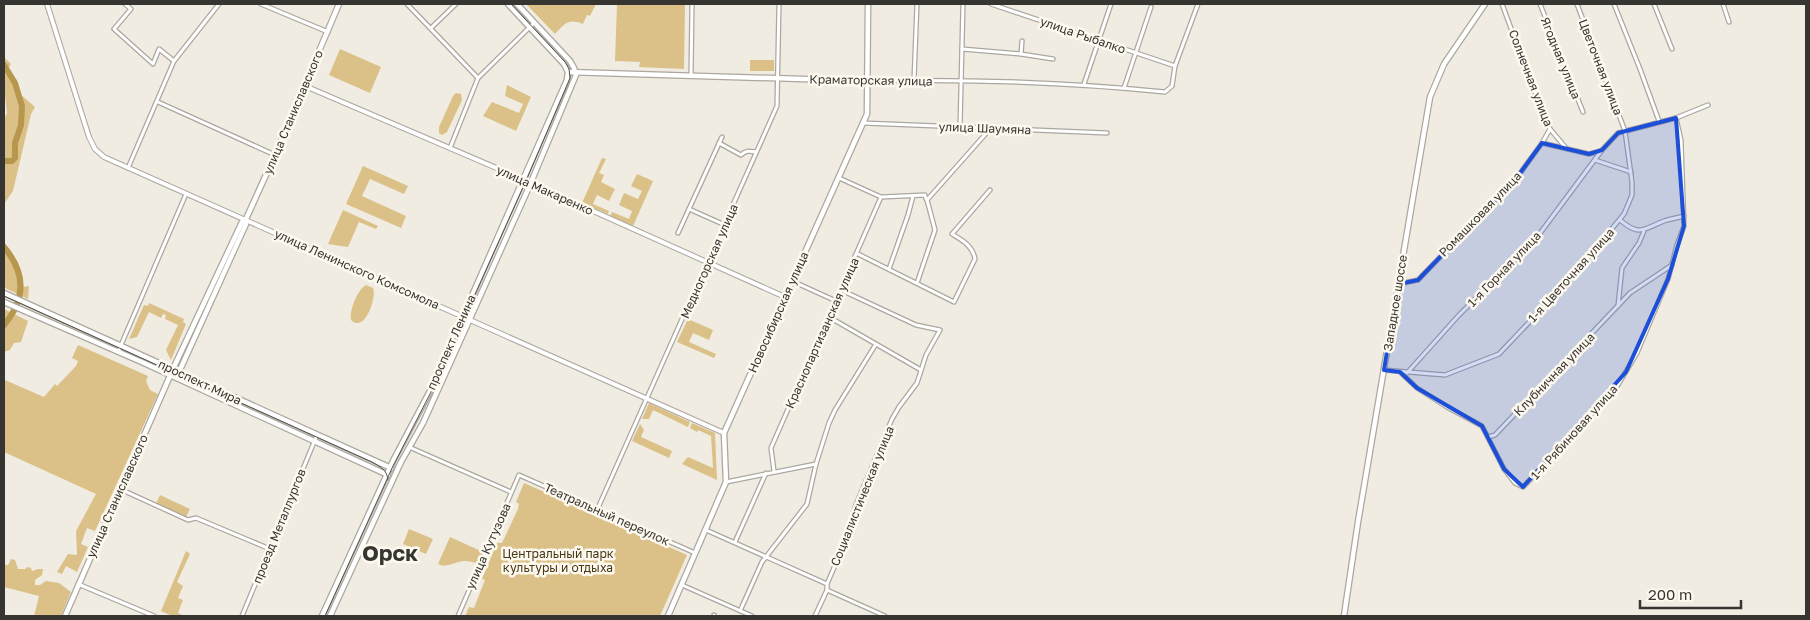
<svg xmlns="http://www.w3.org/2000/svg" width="1810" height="620" viewBox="0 0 1810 620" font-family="'Golos Text',sans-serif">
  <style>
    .green { fill: #dbc188 }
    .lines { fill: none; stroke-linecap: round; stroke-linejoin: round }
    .river { stroke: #b7974d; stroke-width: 6 }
    .minor-casing { stroke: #aca79f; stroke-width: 5.5 }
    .tertiary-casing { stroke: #aca79f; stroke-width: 6 }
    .secondary-casing { stroke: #aca79f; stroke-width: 7 }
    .primary-casing { stroke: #aca79f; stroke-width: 7 }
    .minor { stroke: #fff; stroke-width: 3 }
    .tertiary { stroke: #fff; stroke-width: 4 }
    .secondary { stroke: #fff; stroke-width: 4.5 }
    .primary { stroke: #fff; stroke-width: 4.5 }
    .tram { stroke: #53504c; stroke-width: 1 }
    .marked { fill: #1d4ed8; fill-opacity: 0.2; stroke: #1d4ed8; stroke-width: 4; stroke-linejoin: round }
    .labels { text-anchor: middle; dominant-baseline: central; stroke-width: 5; stroke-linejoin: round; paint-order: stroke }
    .street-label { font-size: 12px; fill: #373532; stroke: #fdf9ef }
    .park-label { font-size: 12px; fill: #463817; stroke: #fdf9ef }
    .town-label { font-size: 22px; font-weight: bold; fill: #373532; stroke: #fdf9ef }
  </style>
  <rect width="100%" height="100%" fill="#f0ece2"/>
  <g class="green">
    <path d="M526,4H596L590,16L587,15L583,24C567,18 565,24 555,34Z"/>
    <path d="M617,4H685L684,69L639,67L640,62L615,61Z"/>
    <path d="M340,49L381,67L370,93L329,75Z"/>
    <path d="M4,57L11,64L6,72L20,94L35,107L31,114L13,191L4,204V119L7,113L4,86Z"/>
    <rect x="750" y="60" width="24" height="11"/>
    <path d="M507,85L531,97L516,131L483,116L492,102L519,113L523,104L505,96Z"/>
    <path d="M456,93L461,94L462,100L447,132L442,135L439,133V127L453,96Z"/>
    <path d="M602,158L606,159L599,173L604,175L601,182L615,189L609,201L597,195L593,204L609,211L608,214L582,203Z"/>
    <path d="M363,166L408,186L404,194L370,179L362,196L406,216L401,228L346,204Z"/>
    <path d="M637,174L653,181L633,226L610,216L612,212L629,219L632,211L619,205L624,193L638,199L642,191L631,186Z"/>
    <path d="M343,210L378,226L376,229L359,222L348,247L328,244Z"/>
    <path d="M4,249L16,268L23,287L29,286L28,299L7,289L4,286Z"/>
    <path d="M366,285L373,288C377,296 365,334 351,320C349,310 358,289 366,285Z"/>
    <path d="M149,303L184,319L183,322L186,324L171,360L166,350L178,325L165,319L166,315L163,314L161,318L149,312L137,337L129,339L144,305L148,306Z"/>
    <path d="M4,309L28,321L21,342L14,343L10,350L4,352Z"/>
    <path d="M688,319L713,330L709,340L693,333L689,342L716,354L714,358L677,342Z"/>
    <path d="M78,345L148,376L146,381L150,390L158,394L95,531L87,528L81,544L88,547L77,572L66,566L62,574L57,572L68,554L77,555L76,531L96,494L4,452V382L5,380L44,397L55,384L57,386L76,366L78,361L72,358Z"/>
    <path d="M649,403L690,422L688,427L653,410L649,419H642Z"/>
    <path d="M692,423L715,433L717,480L682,464L688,457L713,468L711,436L698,430L697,432L690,428Z"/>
    <path d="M640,424L644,430L641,437L672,451L669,458L632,441Z"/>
    <path d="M524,483L687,555L660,616H465L469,607L474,608L485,580L482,579L497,543H502L518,509L519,504L516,502Z"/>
    <path d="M160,495L190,509L186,517L156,504Z"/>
    <path d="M409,529L433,539L426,554L403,544Z"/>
    <path d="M450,537L483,552L478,564C458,555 452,570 438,564Z"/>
    <path d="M186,551L190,554L177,582L183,586L178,598L183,600L178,613L184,616H172L161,611Z"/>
    <path d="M11,559L15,560L18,569H25L28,567L31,568L32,571L38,569H43L42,575L35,580V585H40L46,581L59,583L71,592L61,616H34L39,596L4,587V565H8Z"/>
  </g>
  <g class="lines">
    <g class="river">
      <path d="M4,65L15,83L22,106L21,125L15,143V158L12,161H4"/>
      <path d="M4,247C26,273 26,299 4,325"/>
    </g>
    <defs>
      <g id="minor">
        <path d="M125,4L131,9L114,29L153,64L159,49L174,61"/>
        <path d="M261,4L328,32"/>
        <path d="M407,4L478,78"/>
        <path d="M991,4L1175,66"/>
        <path d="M1502,4L1512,31V36L1550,129L1566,148"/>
        <path d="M1540,4L1583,112"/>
        <path d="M1614,4L1640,69L1659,121"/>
        <path d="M1654,4L1672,49"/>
        <path d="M1723,4L1729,22"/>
        <path d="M431,28L456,4"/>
        <path d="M962,49L1021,54L1053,59"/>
        <path d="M1021,54L1022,41"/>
        <path d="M691,76L692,4"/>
        <path d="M914,80L917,4"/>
        <path d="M868,81C967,79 1067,82 1165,92L1172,86L1175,66L1198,4"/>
        <path d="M1084,84L1111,4"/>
        <path d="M1124,88L1151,7"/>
        <path d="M158,102L275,155"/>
        <path d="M863,123L1107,133"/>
        <path d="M960,127L963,4"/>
        <path d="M719,143L741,155C746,150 750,151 756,152"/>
        <path d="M1542,143L1589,154L1601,151"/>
        <path d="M450,148L478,78L534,23"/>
        <path d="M1595,160L1631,172"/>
        <path d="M128,168L174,61L219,4"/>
        <path d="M839,178L881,197L925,195L926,199"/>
        <path d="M689,209L725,225"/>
        <path d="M1620,220C1640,237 1643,229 1664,221C1670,219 1677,218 1684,216"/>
        <path d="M678,233L722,137"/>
        <path d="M858,254L954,302L975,259C973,246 962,240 952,234L990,190"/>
        <path d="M889,269L908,215L913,196"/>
        <path d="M792,281L836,301"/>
        <path d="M917,283L935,230L927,200L990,129"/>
        <path d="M1398,284L1418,280L1518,176L1542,143L1550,129"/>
        <path d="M1618,306L1622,268L1639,243L1644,231"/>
        <path d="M829,317L921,370"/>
        <path d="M118,352L186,194"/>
        <path d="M1384,370L1445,375L1499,354L1572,277L1624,214L1632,195V182L1625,131L1577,4"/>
        <path d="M1400,372L1417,388L1447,407L1482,426L1504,469L1515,483L1523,487L1526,484L1616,388L1637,353L1668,279L1677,245L1684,226L1681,140L1676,118"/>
        <path d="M1407,373L1459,315L1535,240L1602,150L1618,133L1676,118L1708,105"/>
        <path d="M1488,437L1495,435L1630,293L1672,265"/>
        <path d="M409,447L511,492"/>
        <path d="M774,471L771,448L881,197"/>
        <path d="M726,482L816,464"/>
        <path d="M120,489L188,520L196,518L270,549"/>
        <path d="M597,510L777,106L779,4"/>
        <path d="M706,530L827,584V590L885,616"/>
        <path d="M735,542L766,473"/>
        <path d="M78,584L154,616"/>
        <path d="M827,584L851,528L855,507L892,419L899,407L917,383L926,355L940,330L916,325L841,290"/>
        <path d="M682,585L752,616"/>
        <path d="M740,611L762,562L807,504L816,464L829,423L835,410L876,344"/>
        <path d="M242,616L317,435"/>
        <path d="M458,616L519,475L695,553"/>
        <path d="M714,616V615"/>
        <path d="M815,616L827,590"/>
      </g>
      <g id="tertiary">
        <path d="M47,4L89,137L95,149L104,157L724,433"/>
        <path d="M305,86L515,176L785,297"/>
      </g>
      <g id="secondary">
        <path d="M568,72L868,81"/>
        <path d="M170,375L179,372L246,224V219"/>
        <path d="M65,616L173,369L242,222L246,219L275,155L339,4"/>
        <path d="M668,616L726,482L724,433L867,114L868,4"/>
        <path d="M1344,616L1358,522L1430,97L1444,64L1485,4"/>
      </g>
      <g id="primary">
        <path d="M4,293L391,468"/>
        <path d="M4,302L144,363L388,475"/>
        <path d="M322,616L394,459L430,391L567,80L568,72L564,64L508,4"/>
        <path d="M330,616L401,462L423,423L468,323L529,187L576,75L574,68L570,61L517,4"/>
      </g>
    </defs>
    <use href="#minor" class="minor-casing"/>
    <use href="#tertiary" class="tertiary-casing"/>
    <use href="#secondary" class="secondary-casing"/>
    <use href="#primary" class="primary-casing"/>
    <use href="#minor" class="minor"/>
    <use href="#tertiary" class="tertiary"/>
    <use href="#secondary" class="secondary"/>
    <use href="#primary" class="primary"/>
    <g class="tram">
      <path d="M4,296L372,462C380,467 387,469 388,480"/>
      <path d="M325,616L393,466L431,392L526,181L570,78L569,69L565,62L511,4"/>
    </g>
  </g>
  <path class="marked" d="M1676,118L1684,226L1668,279L1626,372L1523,487L1504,469L1482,426L1417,388L1400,372L1384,370L1398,284L1418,280L1518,176L1542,143L1589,154L1602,150L1618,133Z"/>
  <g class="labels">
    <g class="street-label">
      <text transform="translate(1083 35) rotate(19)">улица Рыбалко</text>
      <text transform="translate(1561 58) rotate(68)">Ягодная улица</text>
      <text transform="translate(1601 67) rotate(69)">Цветочная улица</text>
      <text transform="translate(1531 78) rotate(69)">Солнечная улица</text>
      <text transform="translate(871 80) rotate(1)">Краматорская улица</text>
      <text transform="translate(293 112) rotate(-67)">улица Станиславского</text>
      <text transform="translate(985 128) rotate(2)">улица Шаумяна</text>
      <text transform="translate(545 190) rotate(24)">улица Макаренко</text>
      <text transform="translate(1480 214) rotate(-46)">Ромашковая улица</text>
      <text transform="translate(709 261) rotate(-66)">Медногорская улица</text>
      <text transform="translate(357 269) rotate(24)">улица Ленинского Комсомола</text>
      <text transform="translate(1504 269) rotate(-46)">1-я Горная улица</text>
      <text transform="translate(1571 275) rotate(-48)">1-я Цветочная улица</text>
      <text transform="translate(1395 303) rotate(-81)">Западное шоссе</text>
      <text transform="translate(778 312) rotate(-66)">Новосибирская улица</text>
      <text transform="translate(822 333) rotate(-66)">Краснопартизанская улица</text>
      <text transform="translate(451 342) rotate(-66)">проспект Ленина</text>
      <text transform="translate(1554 374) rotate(-46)">Клубничная улица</text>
      <text transform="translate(200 382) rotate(25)">проспект Мира</text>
      <text transform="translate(1574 432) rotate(-48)">1-я Рябиновая улица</text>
      <text transform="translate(117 496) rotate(-66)">улица Станиславского</text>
      <text transform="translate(862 496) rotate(-68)">Социалистическая улица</text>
      <text transform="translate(607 514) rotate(24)">Театральный переулок</text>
      <text transform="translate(279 526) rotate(-68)">проезд Металлургов</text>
      <text transform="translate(488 546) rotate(-66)">улица Кутузова</text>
    </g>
    <g class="park-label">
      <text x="558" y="553">Центральный парк<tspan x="558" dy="14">культуры и отдыха</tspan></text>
    </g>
    <g class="town-label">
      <text x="390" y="552">Орск</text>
    </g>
  </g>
  <rect width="1810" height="620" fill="none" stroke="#373532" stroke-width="10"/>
  <path d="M1640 600v8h101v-8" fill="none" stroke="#373532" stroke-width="2.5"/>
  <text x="1648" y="600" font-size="15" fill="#373532" stroke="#fdf9ef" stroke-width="4" paint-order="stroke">200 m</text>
</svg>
